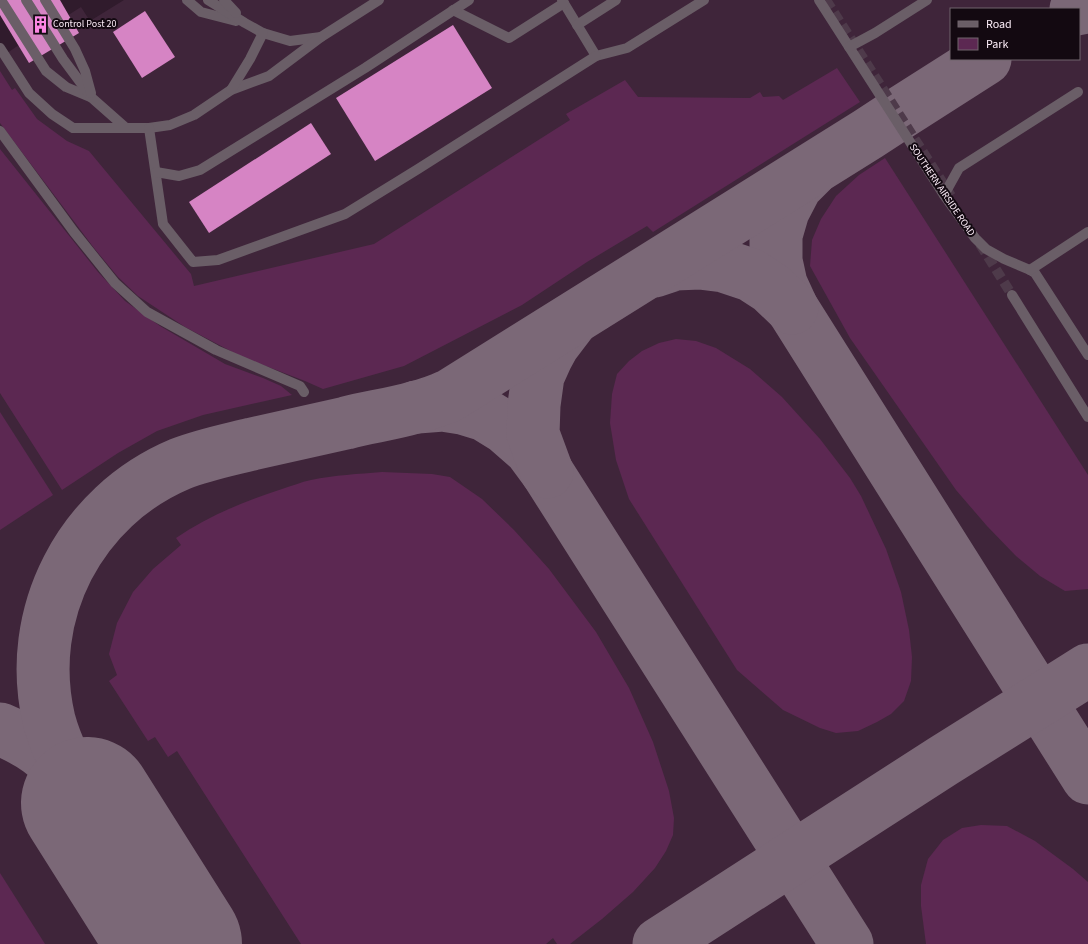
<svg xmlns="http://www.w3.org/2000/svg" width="1088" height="944" viewBox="0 0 1088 944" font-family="'Source Sans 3',sans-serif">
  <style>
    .built { fill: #3f253a; fill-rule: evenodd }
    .green { fill: #5c2852 }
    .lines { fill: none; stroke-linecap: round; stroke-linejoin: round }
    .taxiway { stroke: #7b6877; stroke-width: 53 }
    .runway { stroke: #7b6877; stroke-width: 132 }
    .building { fill: #d684c4 }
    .minor-tunnel { stroke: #4e3a4a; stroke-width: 10; stroke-dasharray: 10 5; stroke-linecap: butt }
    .minor { stroke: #6a5e67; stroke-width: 10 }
    .labels { text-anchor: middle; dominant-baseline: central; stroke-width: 4; stroke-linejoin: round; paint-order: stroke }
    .poi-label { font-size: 10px; fill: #fbecf7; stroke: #130911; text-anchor: start }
    .street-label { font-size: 10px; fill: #fbecf7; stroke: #130911 }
  </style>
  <rect width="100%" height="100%" fill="#301b2c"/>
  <path class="built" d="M124,0H1088V944H0V58L26,40L59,21L81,7L90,21ZM951,9H1079V59H951Z"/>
  <g class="green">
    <path d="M837,68L860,102L653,232L647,226L587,262L522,305L404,366L323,389L305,381L242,357L185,327L138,296L118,277L94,248L0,123V71L12,90L15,88L37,119L67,141L89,151L191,274L194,286L374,244L570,120L566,114L625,80L638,97L750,98L760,92L763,97L779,96L783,100Z"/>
    <path d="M0,149L98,272L125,301L160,326L225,364L263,378L281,386L292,395L203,415L157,431L118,453L62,490L0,393Z"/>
    <path d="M885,158L1088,475V589L1065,591L1040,576L1016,556L987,526L956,490L850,338L810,266L812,240L821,219L836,196L859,175Z"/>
    <path d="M676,339L696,341L716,348L750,369L782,397L820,439L850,478L861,496L886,549L901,592L909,630L912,657L911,681L904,701L891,714L877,722L858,731L836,733L820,728L783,710L737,670L629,499L616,460L610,423L612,394L617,374L629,361L642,351L659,343Z"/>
    <path d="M0,412L53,495L0,530Z"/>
    <path d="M382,472L432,474L450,477L482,499L514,530L549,569L596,632L629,688L653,742L669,791L674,818L673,835L666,851L655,868L633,892L602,919L570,944H557L553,938L546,944H301L177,751L168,757L155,737L148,741L109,681L117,675L109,654L117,623L133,592L153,569L181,545L176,538C208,516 245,501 282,489C292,486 301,482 311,480C335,475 358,474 382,472Z"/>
    <path d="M981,825L1007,826L1035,841L1073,869L1088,882V944H926L921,906V885L928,859L943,840L962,828Z"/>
    <path d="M0,873L45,944H0Z"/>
  </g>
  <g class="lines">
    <g class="taxiway">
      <path d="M1076,9L1088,7"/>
      <path d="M811,171L796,186L783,211L776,235V261L781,284L792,308L1088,778"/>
      <path d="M654,271L675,264L700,263L724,266L751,275L771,288L792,308"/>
      <path d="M417,407L443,405L462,408L485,415L506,428L530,449L547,472L847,944"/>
      <path d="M547,472L533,434L534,405L538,376L547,356L553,345L572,320"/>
      <path d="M0,729C31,742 50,755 70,781"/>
      <path d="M87,803C72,776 57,750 49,720C24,614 80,506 180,464C203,455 228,450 252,444C284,437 315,430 346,423C369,417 393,414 416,407C427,405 438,400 449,396L868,134L894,117L985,59"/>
      <path d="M659,944L943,761L1088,670"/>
    </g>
    <path class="runway" d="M87,803L176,944"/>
  </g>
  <g class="building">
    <path d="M0,0H60L79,33L29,63L0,15Z"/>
    <path d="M145,11L175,57L142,78L113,32Z"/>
    <path d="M453,25L492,88L375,161L336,98Z"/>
    <path d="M311,123L331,154L209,233L189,202Z"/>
  </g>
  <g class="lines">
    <g class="minor-tunnel">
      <path d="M826,0L951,196"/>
      <path d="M980,244L1012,295"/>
    </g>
    <g class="minor">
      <path d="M1,0L46,71L66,87L90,97"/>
      <path d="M26,0L63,59L92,98L126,128"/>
      <path d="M45,0L75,49L85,71L91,93"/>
      <path d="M187,0L201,12L236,21"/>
      <path d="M208,0L245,23L263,33L290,41L321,37"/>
      <path d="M224,0L236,13"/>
      <path d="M562,0L596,56L627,48L704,0"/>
      <path d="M819,0L944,195L975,238L986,249L1004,259L1030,270L1035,273L1088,355"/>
      <path d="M453,10L509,38L564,3"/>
      <path d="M577,25L616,0"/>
      <path d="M849,47L875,33L927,0"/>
      <path d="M0,48L29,93L52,114L73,128H149L170,125L194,115L231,90L269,76L321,37L379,0"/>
      <path d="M231,90L250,59L263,33"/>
      <path d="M149,128L163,224L193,262L218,260L345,214L418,169L596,56"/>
      <path d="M0,131L74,232L115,283L147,312L216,350L300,386L304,392"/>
      <path d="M156,172L179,176L200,170L365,68L469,0"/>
      <path d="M944,195L959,168L1078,92"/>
      <path d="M1030,270L1088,232"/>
      <path d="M1012,295L1088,417"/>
    </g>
  </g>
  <defs>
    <symbol id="building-bare" viewBox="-9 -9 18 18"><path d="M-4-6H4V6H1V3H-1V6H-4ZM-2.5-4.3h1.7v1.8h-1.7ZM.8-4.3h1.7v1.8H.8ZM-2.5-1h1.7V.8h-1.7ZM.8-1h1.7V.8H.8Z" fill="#fc86e4" stroke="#130911" stroke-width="2.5" paint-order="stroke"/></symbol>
  </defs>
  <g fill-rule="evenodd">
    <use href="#building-bare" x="28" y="12" width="25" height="25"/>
  </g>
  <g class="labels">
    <g class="poi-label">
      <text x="53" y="24">Control Post 20</text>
    </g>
    <g class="street-label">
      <text transform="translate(942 190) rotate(56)">SOUTHERN AIRSIDE ROAD</text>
    </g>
  </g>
  <rect x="950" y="8" width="130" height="52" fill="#130911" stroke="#70646d"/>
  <rect x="958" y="21" width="20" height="6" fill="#6a5e67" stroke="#70646d"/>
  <text x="986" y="28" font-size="12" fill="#fbecf7">Road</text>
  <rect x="958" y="38" width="20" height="12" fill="#5c2852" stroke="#70646d"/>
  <text x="986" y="48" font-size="12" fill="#fbecf7">Park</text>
</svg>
